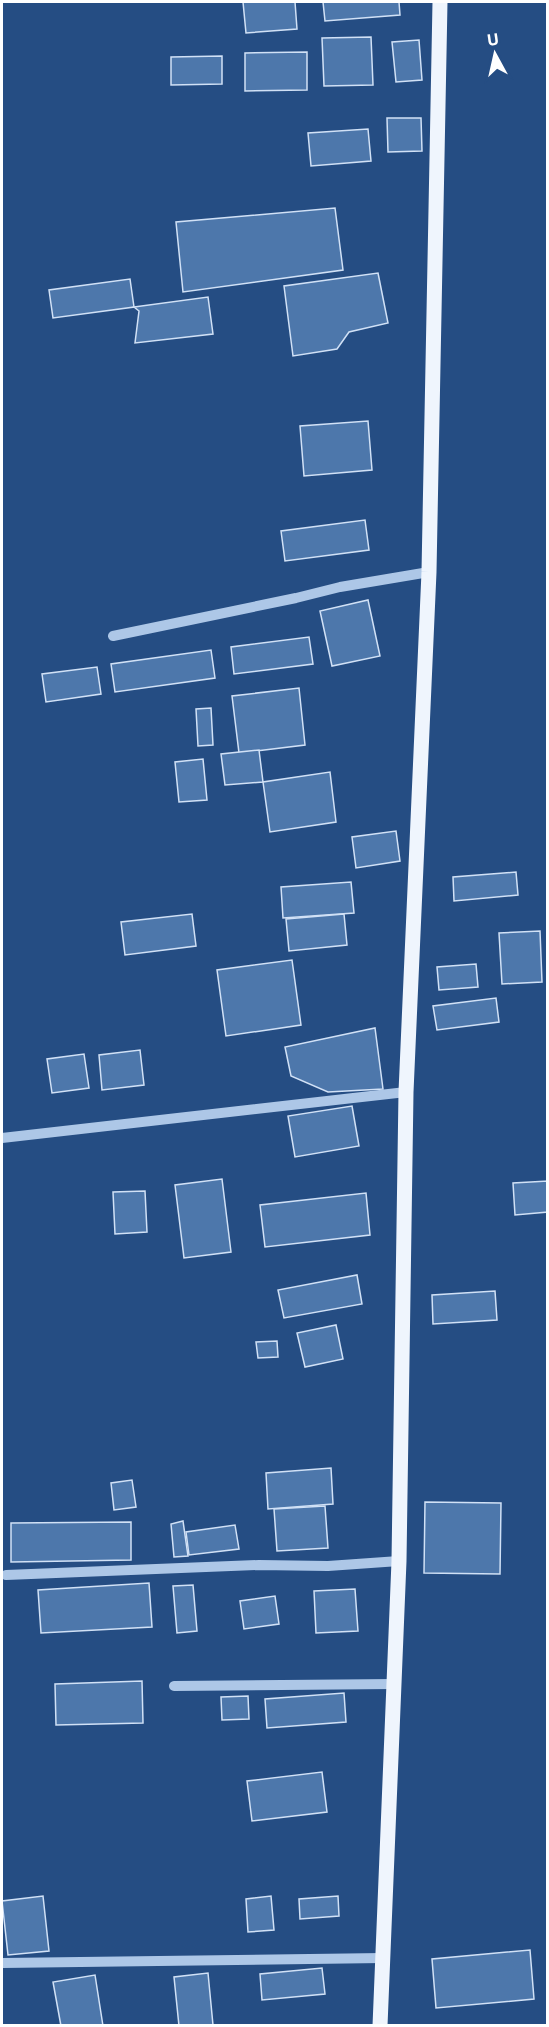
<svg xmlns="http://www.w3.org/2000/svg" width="549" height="2027" viewBox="0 0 549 2027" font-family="'Noto Sans',sans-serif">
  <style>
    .building { fill: #4d77ab; stroke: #d1e1f6; stroke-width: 1.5 }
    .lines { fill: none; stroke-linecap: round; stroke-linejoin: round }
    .minor { stroke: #adc7e7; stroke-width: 10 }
    .major { stroke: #eff5fd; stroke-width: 15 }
  </style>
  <rect width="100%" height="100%" fill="#254d83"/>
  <g class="building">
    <path d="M243,2H295L297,29L246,33Z"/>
    <path d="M323,2H399L400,15L325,21Z"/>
    <path d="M371,37L373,85L324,86L322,38Z"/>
    <path d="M419,40L422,80L396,82L392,42Z"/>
    <path d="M307,52V90L245,91V53Z"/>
    <path d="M222,56V84L171,85V57Z"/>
    <path d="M387,118H421L422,151L388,152Z"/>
    <path d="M368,129L371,161L311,166L308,133Z"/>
    <path d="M335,208L343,270L183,292L176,222Z"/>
    <path d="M378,273L388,323L349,332L337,349L293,356L284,286Z"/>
    <path d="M130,279L134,307L53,318L49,290Z"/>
    <path d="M208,297L213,334L135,343L139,311L134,307Z"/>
    <path d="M368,421L372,470L304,476L300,426Z"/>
    <path d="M365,520L369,550L285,561L281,531Z"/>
    <path d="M368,600L380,656L332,666L320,611Z"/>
    <path d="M309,637L313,664L234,674L231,647Z"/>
    <path d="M211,650L215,678L115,692L111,664Z"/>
    <path d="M97,667L101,694L46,702L42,674Z"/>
    <path d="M299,688L305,745L239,753L232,696Z"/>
    <path d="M211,708L213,745L198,746L196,709Z"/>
    <path d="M259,750L263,782L225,785L221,754Z"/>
    <path d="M203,759L207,800L179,802L175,762Z"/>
    <path d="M330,772L336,822L270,832L263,782Z"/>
    <path d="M396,831L400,861L356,868L352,837Z"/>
    <path d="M516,872L518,895L454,901L453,877Z"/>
    <path d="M351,882L354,913L283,918L281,887Z"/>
    <path d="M192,914L196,946L125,955L121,922Z"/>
    <path d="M344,914L347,945L289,951L286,919Z"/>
    <path d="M540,931L542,982L502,984L499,933Z"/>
    <path d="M292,960L301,1025L226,1036L217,970Z"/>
    <path d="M476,964L478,987L439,990L437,967Z"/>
    <path d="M496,998L499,1022L437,1030L433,1006Z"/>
    <path d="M375,1028L383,1089L328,1092L291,1076L285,1047Z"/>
    <path d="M140,1050L144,1085L102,1090L99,1055Z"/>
    <path d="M84,1054L89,1088L52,1093L47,1059Z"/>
    <path d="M352,1106L359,1146L295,1157L288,1116Z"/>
    <path d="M222,1179L231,1252L184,1258L175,1185Z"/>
    <path d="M548,1181V1212L515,1215L513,1183Z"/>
    <path d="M145,1191L147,1232L115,1234L113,1192Z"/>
    <path d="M366,1193L370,1235L265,1247L260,1205Z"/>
    <path d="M357,1275L362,1304L284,1318L278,1290Z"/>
    <path d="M495,1291L497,1320L433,1324L432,1295Z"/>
    <path d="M336,1325L343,1359L305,1367L297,1333Z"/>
    <path d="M277,1341L278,1357L258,1358L256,1342Z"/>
    <path d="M331,1468L333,1504L268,1509L266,1473Z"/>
    <path d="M132,1480L136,1507L114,1510L111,1483Z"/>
    <path d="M425,1502L501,1503L500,1574L424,1573Z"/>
    <path d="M325,1506L328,1548L277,1551L274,1509Z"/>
    <path d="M183,1521L188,1556L174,1557L171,1524Z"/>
    <path d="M131,1522V1560L11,1562V1523Z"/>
    <path d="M235,1525L239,1549L189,1555L186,1532Z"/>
    <path d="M149,1583L152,1627L41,1633L38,1590Z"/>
    <path d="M193,1585L197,1631L177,1633L173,1586Z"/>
    <path d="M355,1589L358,1631L316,1633L314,1591Z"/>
    <path d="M275,1596L279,1624L244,1629L240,1601Z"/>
    <path d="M142,1681L143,1723L56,1725L55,1684Z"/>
    <path d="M344,1693L346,1722L267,1728L265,1699Z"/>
    <path d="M248,1696L249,1719L222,1720L221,1697Z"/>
    <path d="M322,1772L327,1812L252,1821L247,1781Z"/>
    <path d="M43,1896L49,1951L8,1955L2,1901Z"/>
    <path d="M271,1896L274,1930L248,1932L246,1899Z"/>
    <path d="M338,1896L339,1916L300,1919L299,1899Z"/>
    <path d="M530,1950L534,1999L436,2008L432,1959Z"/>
    <path d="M322,1968L325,1994L262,2000L260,1974Z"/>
    <path d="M208,1973L213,2025L179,2026L174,1977Z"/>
    <path d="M95,1975L103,2026H61L53,1982Z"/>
  </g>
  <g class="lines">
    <g class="minor">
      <path d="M113,636L296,598L340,587L429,572"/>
      <path d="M2,1138L406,1092"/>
      <path d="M6,1575L259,1565L328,1566L399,1561"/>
      <path d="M174,1686L394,1684"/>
      <path d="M2,1963L383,1958"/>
    </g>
    <path class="major" d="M380,2026L399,1561L406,1092L429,572L440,2"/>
  </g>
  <rect width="549" height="2027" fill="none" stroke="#ffffff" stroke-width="6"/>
  <g transform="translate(495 54) rotate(352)" stroke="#254d83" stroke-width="4.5" paint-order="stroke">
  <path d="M0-4.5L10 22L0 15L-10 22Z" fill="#ffffff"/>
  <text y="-9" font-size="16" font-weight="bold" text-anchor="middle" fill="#ffffff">U</text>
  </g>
</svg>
